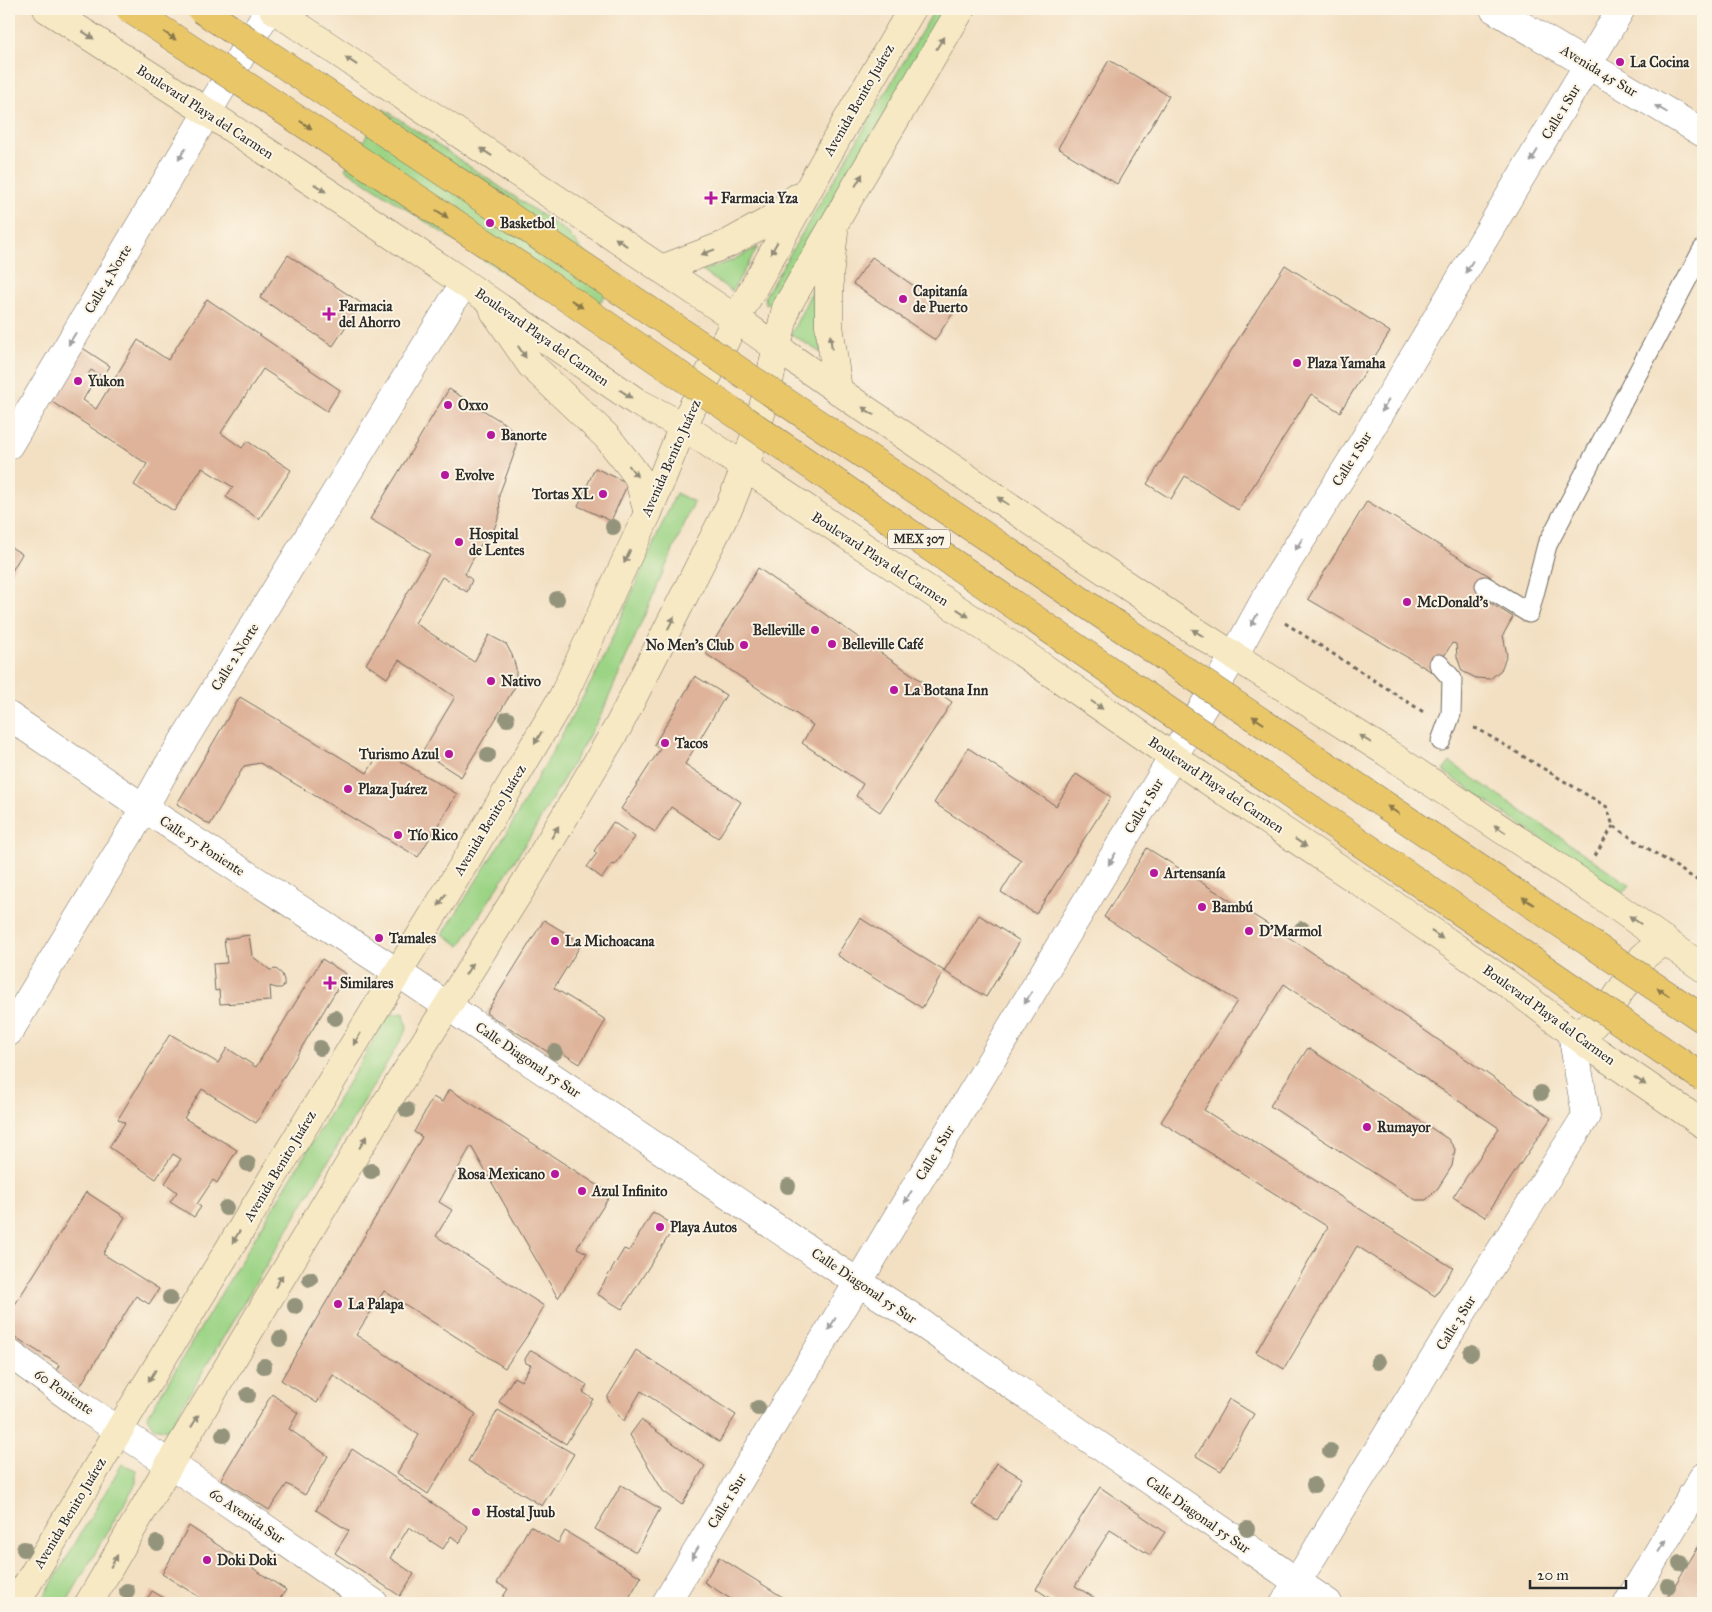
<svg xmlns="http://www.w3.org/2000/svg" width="1712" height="1612" viewBox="0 0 1712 1612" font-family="'IM FELL Great Primer',serif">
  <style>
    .green { fill: #9cd486; stroke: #648058 }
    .building { fill: #deb39a }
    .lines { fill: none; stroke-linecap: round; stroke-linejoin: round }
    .lane-casing { stroke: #716a60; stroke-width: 21 }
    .street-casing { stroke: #716a60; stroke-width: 29 }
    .secondary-casing { stroke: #716a60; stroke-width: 29 }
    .path { stroke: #716a60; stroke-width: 3; stroke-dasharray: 4 4; stroke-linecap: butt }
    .lane { stroke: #fff; stroke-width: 19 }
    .street { stroke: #fff; stroke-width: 28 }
    .secondary { stroke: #f6e9c3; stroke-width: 28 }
    .highway-bridge-casing { stroke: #716a60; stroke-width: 29; stroke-linecap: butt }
    .highway-bridge { stroke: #e9c769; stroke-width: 28 }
    .tree { fill: #94947c }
    .oneway { fill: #908a77 }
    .oneway2 { fill: #8a794a }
    .oneway3 { fill: #a0a0a0 }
    .poi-dot { fill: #b5179e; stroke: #fcf5e5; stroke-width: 2 }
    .labels { text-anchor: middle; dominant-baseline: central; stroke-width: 4; stroke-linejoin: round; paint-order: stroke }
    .shield { fill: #fcf5e5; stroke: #6a6863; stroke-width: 1 }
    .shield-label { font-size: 12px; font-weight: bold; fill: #2b2b2b }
    .poi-label { font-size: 14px; font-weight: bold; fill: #2b2b2b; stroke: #fcf5e5; text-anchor: start }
    .street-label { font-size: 14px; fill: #2b2b2b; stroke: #fcf5e5 }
  </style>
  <rect width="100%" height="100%" fill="#fcf5e5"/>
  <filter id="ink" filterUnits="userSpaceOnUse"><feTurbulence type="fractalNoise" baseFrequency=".02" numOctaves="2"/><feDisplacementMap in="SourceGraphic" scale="10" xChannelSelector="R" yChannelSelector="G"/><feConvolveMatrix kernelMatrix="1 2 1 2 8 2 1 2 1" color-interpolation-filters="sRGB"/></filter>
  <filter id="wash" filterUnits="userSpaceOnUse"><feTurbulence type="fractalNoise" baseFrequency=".0096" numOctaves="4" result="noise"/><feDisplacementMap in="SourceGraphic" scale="20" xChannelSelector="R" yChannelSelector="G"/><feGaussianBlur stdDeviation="1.12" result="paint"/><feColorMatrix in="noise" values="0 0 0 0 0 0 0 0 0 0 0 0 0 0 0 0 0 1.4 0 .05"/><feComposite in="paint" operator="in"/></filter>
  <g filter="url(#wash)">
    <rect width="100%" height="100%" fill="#f3e0c3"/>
    <g class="green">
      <path d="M935,9H947L774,300L766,305L765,296Z"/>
      <path d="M384,109L567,232L611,284L595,311L533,292L345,169Z"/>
      <path d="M758,247L732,291L702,271L731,261Z"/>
      <path d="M815,285L821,353L791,334Z"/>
      <path d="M676,493L694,502L601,715L531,835L460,946L443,934L512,824L598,670Z"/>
      <path d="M1450,762L1630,885L1623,893L1586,870L1443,771Z"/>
      <path d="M404,1013L407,1028L406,1031L168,1430L153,1427L147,1417L389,1015Z"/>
      <path d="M122,1464L136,1470V1483L66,1603H40Z"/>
    </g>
    <g id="blocks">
      <g class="building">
        <path d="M1109,60L1169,96L1117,184L1058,148Z"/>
        <path d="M288,255L361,303L333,346L260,298Z"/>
        <path d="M872,257L953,313L935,340L853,284Z"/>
        <path d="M1285,265L1390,332L1340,412L1311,394L1238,510L1185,476L1171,499L1147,484Z"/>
        <path d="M207,299L340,390L327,411L263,369L221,433L242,448L247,441L291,470L259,519L226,497L233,487L202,468L174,511L134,485L147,464L49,400L81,347L110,366L103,377L91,370L87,376L94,381L83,400L96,409L138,340L168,360Z"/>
        <path d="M449,389L507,425L516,435V449L499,495L500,513L493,532L481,544L465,574L472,580L467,592L442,577L415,623L474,662L489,635L506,644L512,655L516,668V685L461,777L422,752L455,697L399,660L387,678L366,664L430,554L370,519Z"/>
        <path d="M595,468L628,483L611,521L578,506Z"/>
        <path d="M1367,501L1491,577L1479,596L1513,617L1503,635L1507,655L1501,670L1490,679L1476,678L1462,671L1457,657L1456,644L1452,643L1434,673L1308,599Z"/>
        <path d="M9,546L22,554L9,576Z"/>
        <path d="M758,568L952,702L880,812L856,796L863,784L802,743L813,725L706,654Z"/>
        <path d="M695,676L726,695L685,764L741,802L718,838L671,807L655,832L621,809L660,749L654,745Z"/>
        <path d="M240,697L367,773L381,750L457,794L418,857L260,763L244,766L210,825L177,804Z"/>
        <path d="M968,748L1056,806L1076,774L1111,797L1036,914L1001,892L1021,860L934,803Z"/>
        <path d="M613,822L635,837L615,865L612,864L602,878L587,867L597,853L594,851Z"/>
        <path d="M1147,848L1307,949L1551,1118L1485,1217L1453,1197L1499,1128L1284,984L1204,1110L1453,1268L1435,1296L1357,1246L1284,1369L1256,1352L1328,1227L1161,1122L1237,1001L1104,917Z"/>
        <path d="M979,915L1020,941L986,997L944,971Z"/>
        <path d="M860,918L944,971L922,1008L837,955Z"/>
        <path d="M544,920L582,943L554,988L606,1020L580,1064L551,1046L548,1052L486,1013Z"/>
        <path d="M249,935L252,956L270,970L276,969L282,974L284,980V986L281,988H276L270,986L271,1001L220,1004L219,990L215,991L213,964L227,963L224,939Z"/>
        <path d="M322,959L346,974L256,1123L202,1089L184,1118L237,1150L217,1183L213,1180L197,1204L201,1207L194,1217L170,1202L177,1192L165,1183L181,1159L173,1154L156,1179L109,1147L125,1123L118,1119L170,1034L218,1063L227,1048L256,1067Z"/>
        <path d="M1308,1048L1448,1139L1455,1149L1452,1166L1438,1188L1426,1200H1416L1270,1106Z"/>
        <path d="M449,1089L611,1194L577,1248L587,1253L558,1298L471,1146L439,1202L452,1210L436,1236L544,1306L527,1336L505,1368L384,1291L356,1335L476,1414L428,1494L397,1473L419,1435L333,1375L317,1403L281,1380L422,1137L414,1132L433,1097L442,1102Z"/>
        <path d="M86,1192L125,1217L103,1254L159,1289L149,1304L136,1296L79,1388L55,1373L59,1365L9,1333V1314Z"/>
        <path d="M653,1212L675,1226L622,1309L597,1294L624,1249L629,1251Z"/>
        <path d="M636,1350L736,1415L719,1442L641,1391L623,1422L607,1398Z"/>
        <path d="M530,1351L535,1352L587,1385L583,1392L593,1399L566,1444L499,1402L514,1377L521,1381L531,1365L526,1363L525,1359Z"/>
        <path d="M272,1394L298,1413L289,1429L328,1456L305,1495L287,1484L269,1510L221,1479Z"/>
        <path d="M1229,1399L1254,1414L1221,1471L1196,1456Z"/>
        <path d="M498,1410L574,1454L542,1506L468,1461Z"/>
        <path d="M641,1420L705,1466L682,1505L663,1491L630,1435Z"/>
        <path d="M352,1449L468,1527L460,1543L451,1536L443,1549L409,1527L390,1558L414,1574L400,1596L335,1553L349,1531L316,1510Z"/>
        <path d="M997,1463L1022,1478L997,1520L972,1505Z"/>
        <path d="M621,1485L660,1509L636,1552L595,1529Z"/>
        <path d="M1100,1487L1165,1532L1150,1555L1110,1530L1075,1586L1103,1603H1057L1036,1589Z"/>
        <path d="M189,1526L286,1590L277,1603H209L162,1574Z"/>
        <path d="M530,1526L558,1543L565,1531L641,1577L626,1603H499L508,1589L497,1583Z"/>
        <path d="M1703,1539V1596L1699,1603H1664Z"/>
        <path d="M719,1557L792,1603H737L704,1582Z"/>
        <path d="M152,1591L173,1603H145Z"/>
      </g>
    </g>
  </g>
  <g filter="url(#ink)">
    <use href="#blocks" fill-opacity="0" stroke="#716a60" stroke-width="1"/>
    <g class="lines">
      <defs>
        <g id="lane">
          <path d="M1485,586L1529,613L1547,545L1703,249"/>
          <path d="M1439,664L1452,679L1451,714L1441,741"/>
        </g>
        <g id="street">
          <path d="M1494,9L1703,133"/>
          <path d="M9,445L269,9"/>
          <path d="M9,716L144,808L397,972L839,1270L905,1312L1328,1603"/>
          <path d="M9,1032L134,826L161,777L464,283"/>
          <path d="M9,1353L83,1407L217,1495L374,1603"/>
          <path d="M666,1603L1173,757L1234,656L1274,583L1357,452L1621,9"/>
          <path d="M1284,1603L1489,1269L1586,1116L1572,1033"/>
          <path d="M1628,1603L1703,1477"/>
        </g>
        <g id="secondary">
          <path d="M47,9L207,112L464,283L637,402L683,426L1011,645L1173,757L1397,907L1504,981L1598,1052L1703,1124"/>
          <path d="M273,9L736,319L856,403L1184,624L1386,752L1606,899L1703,968"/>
          <path d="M834,232L829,277V325L838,390"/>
          <path d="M661,269L727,244L769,221L796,198"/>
          <path d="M494,311L531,365L607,437L630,466L638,477L648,513"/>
          <path d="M1572,1033L1592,1026L1612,1004L1643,957L1664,940"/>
          <path d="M16,1603L137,1400L467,859L563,696L648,513L683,426L736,319L846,122L912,9"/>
          <path d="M89,1603L169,1465L375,1121L530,875L619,725L730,505L745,468L763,407L786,308L860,179L961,9"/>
        </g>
      </defs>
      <use href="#lane" class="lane-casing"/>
      <use href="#street" class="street-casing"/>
      <use href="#secondary" class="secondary-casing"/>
      <g class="path">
        <path d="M1285,623L1425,713"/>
        <path d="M1474,728L1478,729L1607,807L1613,826L1703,884"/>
        <path d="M1595,856L1613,826"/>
      </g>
      <use href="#lane" class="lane"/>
      <use href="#street" class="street"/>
      <use href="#secondary" class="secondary"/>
      <defs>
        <g id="highway-bridge">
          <path d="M130,9L541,280L1703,1078"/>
          <path d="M201,9L1703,1019"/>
        </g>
      </defs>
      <use href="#highway-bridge" class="highway-bridge-casing"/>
      <use href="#highway-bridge" class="highway-bridge"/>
    </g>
    <g class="tree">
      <circle cx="613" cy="527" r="8"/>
      <circle cx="557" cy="599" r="8"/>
      <circle cx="507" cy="719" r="8"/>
      <circle cx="488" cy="755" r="8"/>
      <circle cx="1302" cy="929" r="8"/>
      <circle cx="335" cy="1018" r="8"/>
      <circle cx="320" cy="1048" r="8"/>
      <circle cx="555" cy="1052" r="8"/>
      <circle cx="1541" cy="1093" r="8"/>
      <circle cx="407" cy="1110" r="8"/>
      <circle cx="248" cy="1164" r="8"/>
      <circle cx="371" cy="1171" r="8"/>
      <circle cx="788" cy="1186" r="8"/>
      <circle cx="226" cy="1208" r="8"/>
      <circle cx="310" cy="1279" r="8"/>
      <circle cx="170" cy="1298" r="8"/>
      <circle cx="295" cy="1306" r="8"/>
      <circle cx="280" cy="1339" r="8"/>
      <circle cx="1471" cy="1353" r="8"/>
      <circle cx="1378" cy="1362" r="8"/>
      <circle cx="264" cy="1366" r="8"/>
      <circle cx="248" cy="1395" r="8"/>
      <circle cx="758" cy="1408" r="8"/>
      <circle cx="223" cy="1435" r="8"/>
      <circle cx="1330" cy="1451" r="8"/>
      <circle cx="1314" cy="1485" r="8"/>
      <circle cx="1247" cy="1529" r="8"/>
      <circle cx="157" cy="1543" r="8"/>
      <circle cx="24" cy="1549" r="8"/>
      <circle cx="1680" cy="1563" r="8"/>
      <circle cx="1668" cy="1586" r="8"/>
      <circle cx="127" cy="1591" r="8"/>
    </g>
    <defs><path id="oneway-solid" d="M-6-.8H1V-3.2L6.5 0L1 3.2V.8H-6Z" transform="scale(1.25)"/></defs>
    <g class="oneway">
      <use href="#oneway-solid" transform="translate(88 35) rotate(33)"/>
      <use href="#oneway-solid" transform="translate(940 43) rotate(-59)"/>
      <use href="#oneway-solid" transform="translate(351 61) rotate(-146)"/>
      <use href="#oneway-solid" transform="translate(486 152) rotate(-146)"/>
      <use href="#oneway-solid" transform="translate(859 180) rotate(-60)"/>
      <use href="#oneway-solid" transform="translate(320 188) rotate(34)"/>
      <use href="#oneway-solid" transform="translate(621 242) rotate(-146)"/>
      <use href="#oneway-solid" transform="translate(774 248) rotate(119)"/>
      <use href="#oneway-solid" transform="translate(708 252) rotate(159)"/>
      <use href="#oneway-solid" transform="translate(831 342) rotate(-97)"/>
      <use href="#oneway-solid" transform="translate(522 352) rotate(56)"/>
      <use href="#oneway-solid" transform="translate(626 394) rotate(34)"/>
      <use href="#oneway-solid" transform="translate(868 411) rotate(-146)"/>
      <use href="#oneway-solid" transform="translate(633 471) rotate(53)"/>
      <use href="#oneway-solid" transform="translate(1003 501) rotate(-146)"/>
      <use href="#oneway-solid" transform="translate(627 557) rotate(115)"/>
      <use href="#oneway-solid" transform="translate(963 613) rotate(33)"/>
      <use href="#oneway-solid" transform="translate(671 623) rotate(-64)"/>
      <use href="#oneway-solid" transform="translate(1198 633) rotate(-148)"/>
      <use href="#oneway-solid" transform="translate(1097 705) rotate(35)"/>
      <use href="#oneway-solid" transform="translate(538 738) rotate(120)"/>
      <use href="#oneway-solid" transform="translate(1365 739) rotate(-148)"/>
      <use href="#oneway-solid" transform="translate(1500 829) rotate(-146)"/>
      <use href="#oneway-solid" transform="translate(555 832) rotate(-59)"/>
      <use href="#oneway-solid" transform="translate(1301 843) rotate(34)"/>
      <use href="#oneway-solid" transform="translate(442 900) rotate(122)"/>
      <use href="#oneway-solid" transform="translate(1635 920) rotate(-145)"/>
      <use href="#oneway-solid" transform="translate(1437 935) rotate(34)"/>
      <use href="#oneway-solid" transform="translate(469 969) rotate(-58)"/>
      <use href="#oneway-solid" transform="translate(357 1039) rotate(121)"/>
      <use href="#oneway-solid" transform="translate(1640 1081) rotate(34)"/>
      <use href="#oneway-solid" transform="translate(363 1142) rotate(-59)"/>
      <use href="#oneway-solid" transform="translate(236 1237) rotate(121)"/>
      <use href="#oneway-solid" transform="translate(279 1281) rotate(-59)"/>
      <use href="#oneway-solid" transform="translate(152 1376) rotate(121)"/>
      <use href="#oneway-solid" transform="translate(195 1421) rotate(-59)"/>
      <use href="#oneway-solid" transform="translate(114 1561) rotate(-60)"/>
    </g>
    <g class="oneway2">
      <use href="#oneway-solid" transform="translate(170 36) rotate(33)"/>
      <use href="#oneway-solid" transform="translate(306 125) rotate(33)"/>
      <use href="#oneway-solid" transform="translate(442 214) rotate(33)"/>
      <use href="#oneway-solid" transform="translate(577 304) rotate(34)"/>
      <use href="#oneway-solid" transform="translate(1258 720) rotate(-146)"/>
      <use href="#oneway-solid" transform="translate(1393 810) rotate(-146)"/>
      <use href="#oneway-solid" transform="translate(1528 901) rotate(-146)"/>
      <use href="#oneway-solid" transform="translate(1663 992) rotate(-146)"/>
    </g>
    <g class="oneway3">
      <use href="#oneway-solid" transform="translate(1661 109) rotate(-150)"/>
      <use href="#oneway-solid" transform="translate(182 154) rotate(121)"/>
      <use href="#oneway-solid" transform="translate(1534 156) rotate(121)"/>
      <use href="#oneway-solid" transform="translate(1469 267) rotate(121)"/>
      <use href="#oneway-solid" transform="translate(72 339) rotate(121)"/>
      <use href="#oneway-solid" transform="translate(1385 406) rotate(121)"/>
      <use href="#oneway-solid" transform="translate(1299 544) rotate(122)"/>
      <use href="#oneway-solid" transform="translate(1254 620) rotate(119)"/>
      <use href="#oneway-solid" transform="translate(1112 859) rotate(121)"/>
      <use href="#oneway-solid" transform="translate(1028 998) rotate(121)"/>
      <use href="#oneway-solid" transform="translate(908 1197) rotate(121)"/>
      <use href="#oneway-solid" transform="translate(832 1324) rotate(121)"/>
      <use href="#oneway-solid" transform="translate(1662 1546) rotate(-59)"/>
      <use href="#oneway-solid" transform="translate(695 1553) rotate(121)"/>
    </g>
  </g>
  <g class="poi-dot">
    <circle cx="1620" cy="62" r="5"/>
    <path d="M708.5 190.5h5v5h5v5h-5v5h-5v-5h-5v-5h5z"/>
    <circle cx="490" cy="223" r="5"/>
    <circle cx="903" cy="299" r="5"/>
    <path d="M326.5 306.5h5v5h5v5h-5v5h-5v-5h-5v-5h5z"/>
    <circle cx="1297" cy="363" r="5"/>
    <circle cx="78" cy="381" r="5"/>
    <circle cx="448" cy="405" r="5"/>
    <circle cx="491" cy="435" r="5"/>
    <circle cx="445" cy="475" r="5"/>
    <circle cx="603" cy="494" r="5"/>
    <circle cx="459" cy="542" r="5"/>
    <circle cx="1407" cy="602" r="5"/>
    <circle cx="815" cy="630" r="5"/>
    <circle cx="832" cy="644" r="5"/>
    <circle cx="744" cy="645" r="5"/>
    <circle cx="491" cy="681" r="5"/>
    <circle cx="894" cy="690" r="5"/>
    <circle cx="665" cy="743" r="5"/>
    <circle cx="449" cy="754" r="5"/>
    <circle cx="348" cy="789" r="5"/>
    <circle cx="398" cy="835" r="5"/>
    <circle cx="1154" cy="873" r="5"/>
    <circle cx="1202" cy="907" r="5"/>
    <circle cx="1249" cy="931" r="5"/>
    <circle cx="379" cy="938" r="5"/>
    <circle cx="555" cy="941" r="5"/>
    <path d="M327.5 975.5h5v5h5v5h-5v5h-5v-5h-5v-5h5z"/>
    <circle cx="1367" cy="1127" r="5"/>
    <circle cx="555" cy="1174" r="5"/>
    <circle cx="582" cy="1191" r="5"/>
    <circle cx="660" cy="1227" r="5"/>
    <circle cx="338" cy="1304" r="5"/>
    <circle cx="476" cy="1512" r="5"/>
    <circle cx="207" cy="1560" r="5"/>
  </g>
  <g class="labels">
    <rect class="shield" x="888" y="529.5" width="62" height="19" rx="4"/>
    <g class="shield-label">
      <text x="919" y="539">MEX 307</text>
    </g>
    <g class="poi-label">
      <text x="1630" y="62">La Cocina</text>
      <text x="721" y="198">Farmacia Yza</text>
      <text x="500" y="223">Basketbol</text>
      <text x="913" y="291">Capitanía<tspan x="913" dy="16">de Puerto</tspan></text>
      <text x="339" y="306">Farmacia<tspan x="339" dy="16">del Ahorro</tspan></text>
      <text x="1307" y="363">Plaza Yamaha</text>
      <text x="88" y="381">Yukon</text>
      <text x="458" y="405">Oxxo</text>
      <text x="501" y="435">Banorte</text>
      <text x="455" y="475">Evolve</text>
      <text x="593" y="494" text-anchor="end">Tortas XL</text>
      <text x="469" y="534">Hospital<tspan x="469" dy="16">de Lentes</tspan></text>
      <text x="1417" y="602">McDonald's</text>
      <text x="805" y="630" text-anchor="end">Belleville</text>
      <text x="842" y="644">Belleville Café</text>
      <text x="734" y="645" text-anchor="end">No Men's Club</text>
      <text x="501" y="681">Nativo</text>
      <text x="904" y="690">La Botana Inn</text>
      <text x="675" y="743">Tacos</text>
      <text x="439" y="754" text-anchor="end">Turismo Azul</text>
      <text x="358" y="789">Plaza Juárez</text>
      <text x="408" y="835">Tío Rico</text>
      <text x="1164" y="873">Artensanía</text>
      <text x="1212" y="907">Bambú</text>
      <text x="1259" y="931">D'Marmol</text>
      <text x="389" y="938">Tamales</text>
      <text x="565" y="941">La Michoacana</text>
      <text x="340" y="983">Similares</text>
      <text x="1377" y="1127">Rumayor</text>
      <text x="545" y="1174" text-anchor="end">Rosa Mexicano</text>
      <text x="592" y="1191">Azul Infinito</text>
      <text x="670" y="1227">Playa Autos</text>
      <text x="348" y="1304">La Palapa</text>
      <text x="486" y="1512">Hostal Juub</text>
      <text x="217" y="1560">Doki Doki</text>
    </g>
    <g class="street-label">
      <text transform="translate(1599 71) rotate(31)">Avenida 45 Sur</text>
      <text transform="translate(859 100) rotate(-60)">Avenida Benito Juárez</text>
      <text transform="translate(205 112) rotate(33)">Boulevard Playa del Carmen</text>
      <text transform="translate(1561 112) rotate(-59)">Calle 1 Sur</text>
      <text transform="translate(108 279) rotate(-59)">Calle 4 Norte</text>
      <text transform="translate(542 337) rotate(35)">Boulevard Playa del Carmen</text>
      <text transform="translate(671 458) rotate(-66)">Avenida Benito Juárez</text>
      <text transform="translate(1352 459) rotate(-58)">Calle 1 Sur</text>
      <text transform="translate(880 559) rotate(33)">Boulevard Playa del Carmen</text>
      <text transform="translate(235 657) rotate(-58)">Calle 2 Norte</text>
      <text transform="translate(1216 785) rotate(34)">Boulevard Playa del Carmen</text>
      <text transform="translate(1144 806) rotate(-59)">Calle 1 Sur</text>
      <text transform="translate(490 820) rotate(-59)">Avenida Benito Juárez</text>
      <text transform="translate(202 846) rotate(33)">Calle 55 Poniente</text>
      <text transform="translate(1549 1015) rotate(36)">Boulevard Playa del Carmen</text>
      <text transform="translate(528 1060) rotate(34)">Calle Diagonal 55 Sur</text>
      <text transform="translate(935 1153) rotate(-59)">Calle 1 Sur</text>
      <text transform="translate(280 1166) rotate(-59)">Avenida Benito Juárez</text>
      <text transform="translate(864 1286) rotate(34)">Calle Diagonal 55 Sur</text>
      <text transform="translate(1456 1323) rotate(-58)">Calle 3 Sur</text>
      <text transform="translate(64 1392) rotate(35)">60 Poniente</text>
      <text transform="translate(727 1501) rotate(-59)">Calle 1 Sur</text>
      <text transform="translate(70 1513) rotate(-59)">Avenida Benito Juárez</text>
      <text transform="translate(1198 1515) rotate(35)">Calle Diagonal 55 Sur</text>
      <text transform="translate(247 1516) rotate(34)">60 Avenida Sur</text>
    </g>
  </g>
  <rect width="1712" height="1612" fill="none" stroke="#fcf5e5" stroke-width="30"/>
  <path d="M1530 1580v8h96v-8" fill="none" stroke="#2b2b2b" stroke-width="2.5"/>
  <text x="1537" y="1580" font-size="15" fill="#2b2b2b" stroke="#fcf5e5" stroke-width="4" paint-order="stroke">20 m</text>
</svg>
